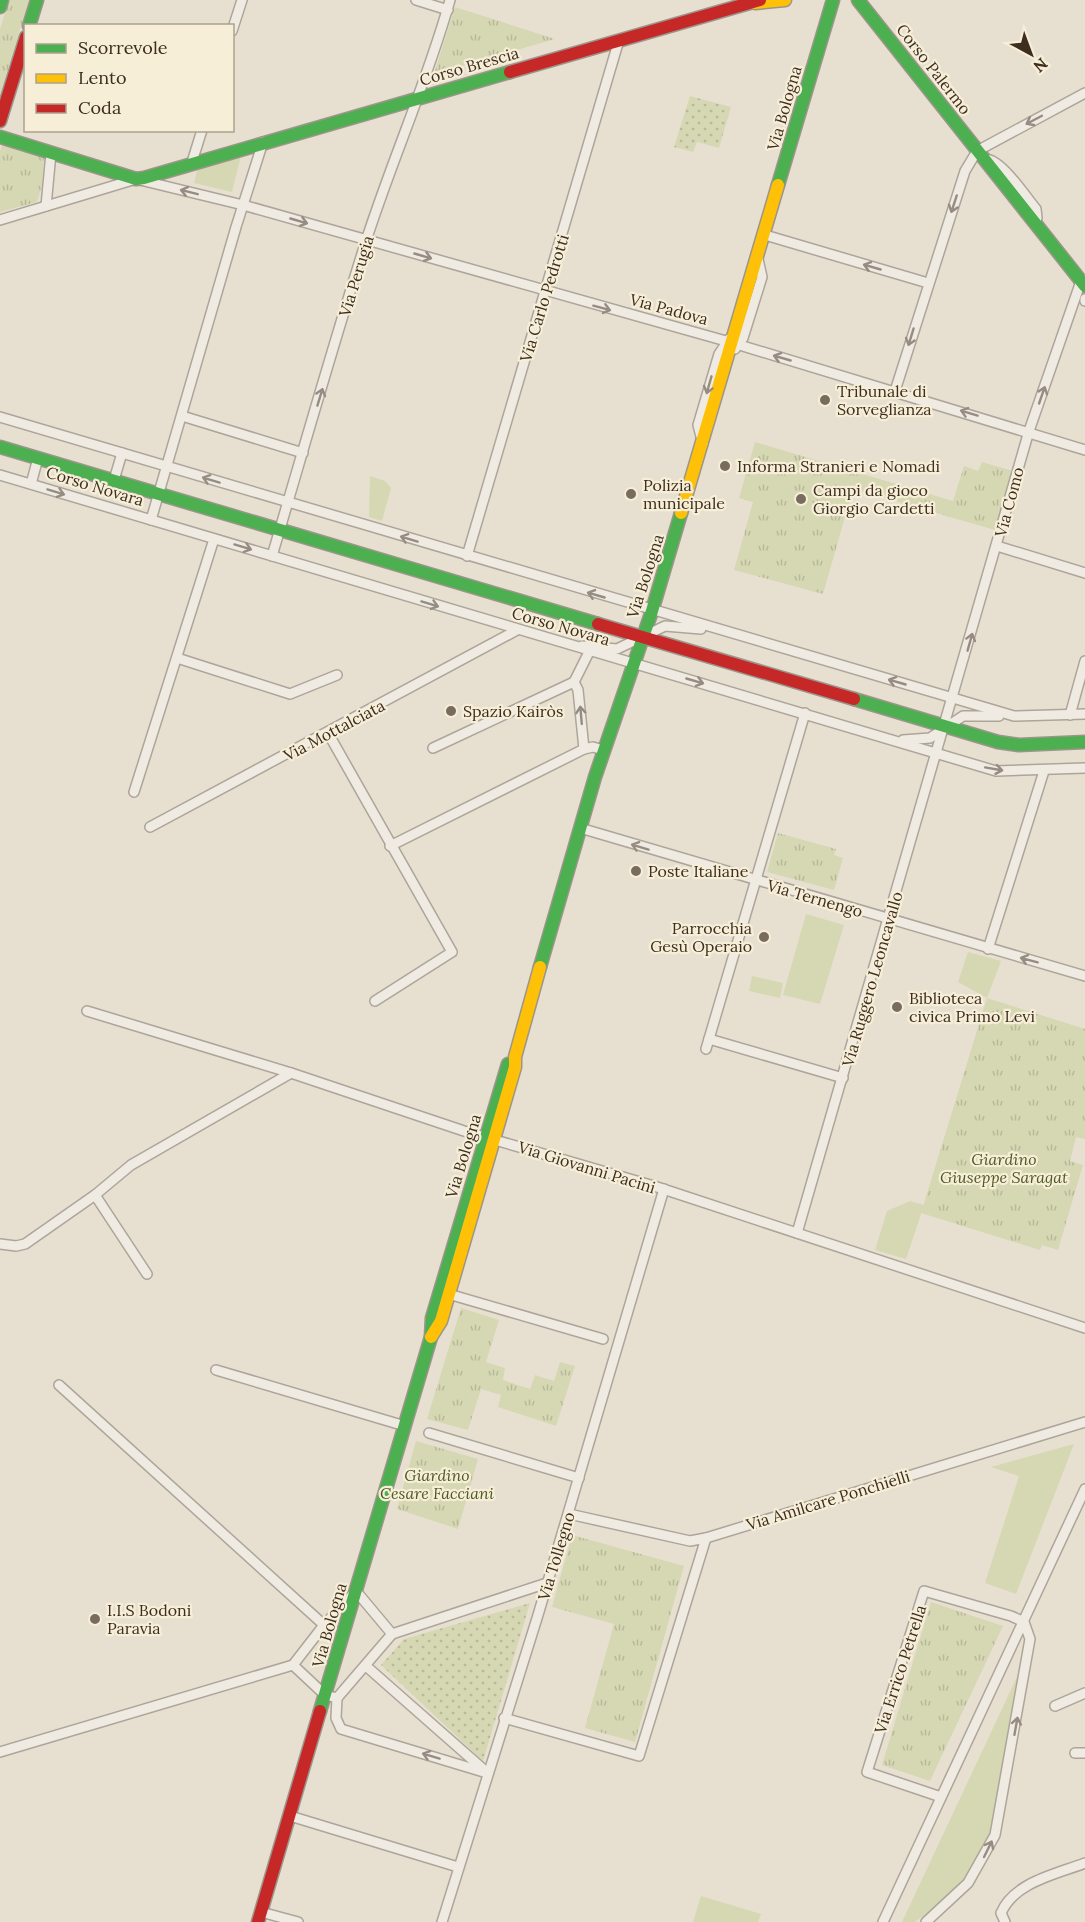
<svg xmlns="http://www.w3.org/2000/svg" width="1085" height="1922" viewBox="0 0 1085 1922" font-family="Lora,serif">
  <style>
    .grass { fill: #d6d7b3 }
    .park { fill: url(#park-tufts) }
    .garden { fill: url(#garden-dots) }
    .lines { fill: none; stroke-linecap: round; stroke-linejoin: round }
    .street-casing { stroke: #ada599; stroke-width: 12 }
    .fast-casing { stroke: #9c958a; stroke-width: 15 }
    .slow-casing { stroke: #9c958a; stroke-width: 15 }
    .jam-casing { stroke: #9c958a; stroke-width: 15 }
    .street { stroke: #efebe3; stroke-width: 9 }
    .fast { stroke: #4caf50; stroke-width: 12 }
    .slow { stroke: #ffc107; stroke-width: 12 }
    .jam { stroke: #c62828; stroke-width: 12 }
    .oneway { stroke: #968c82 }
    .poi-dot { fill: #786c5e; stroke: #f7eed8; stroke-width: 2 }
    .labels { text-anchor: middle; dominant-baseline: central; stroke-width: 4.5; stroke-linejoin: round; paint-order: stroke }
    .street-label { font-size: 16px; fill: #3d2e20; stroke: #f7eed8 }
    .poi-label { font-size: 16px; fill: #3d2e20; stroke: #f7eed8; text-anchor: start }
    .park-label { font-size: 16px; font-style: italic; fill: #4d5a26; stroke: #f7eed8 }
  </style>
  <defs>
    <pattern id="park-tufts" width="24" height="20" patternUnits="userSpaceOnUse" patternTransform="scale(1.5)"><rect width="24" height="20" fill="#d6d7b3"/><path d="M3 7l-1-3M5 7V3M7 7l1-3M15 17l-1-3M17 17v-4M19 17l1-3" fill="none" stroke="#b9b99a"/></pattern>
    <pattern id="garden-dots" width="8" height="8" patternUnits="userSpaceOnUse" patternTransform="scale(1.5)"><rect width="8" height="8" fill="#d6d7b3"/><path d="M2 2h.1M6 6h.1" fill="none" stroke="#b9b99a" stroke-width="1.8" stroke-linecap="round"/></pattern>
  </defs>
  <rect width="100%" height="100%" fill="#e7e0d1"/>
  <g class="grass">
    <path d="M241,156L232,192L194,183L198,167Z"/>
    <path d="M370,476L385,481L391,488L382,521L369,517Z"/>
    <path d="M806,914L844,925L820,1004L783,995Z"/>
    <path d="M968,952L1001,961L987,998L958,982Z"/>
    <path d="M752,976L783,983L780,998L749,991Z"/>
    <path d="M910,1201L924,1205L906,1259L875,1250L887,1211Z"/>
    <path d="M1074,1444L1016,1594L985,1583L1019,1476L991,1467Z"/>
    <path d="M1023,1664L989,1836L965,1880L952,1893L915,1922H902Z"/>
    <path d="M701,1896L761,1914L758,1922H693Z"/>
  </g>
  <g class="park">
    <path d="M9,0H29L0,95V29Z"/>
    <path d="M455,7L555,39L434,74Z"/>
    <path d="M3,143L44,157L42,185L37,202L0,212V151Z"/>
    <path d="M755,442L953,501L964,466L978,471L982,462L1013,471L995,530L853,489L823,594L734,570L753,502L739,498Z"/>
    <path d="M778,833L836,849L834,855L843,858L834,890L767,872Z"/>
    <path d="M987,998L1085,1029V1139L1076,1137L1070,1161L1083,1165L1058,1250L1042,1245L1040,1250L921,1213Z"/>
    <path d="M461,1308L499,1320L486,1362L505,1368L503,1380L530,1389L535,1375L554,1381L560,1362L575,1366L556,1426L498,1407L501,1395L481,1389L468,1430L427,1419Z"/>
    <path d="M416,1441L478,1459L458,1529L397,1509Z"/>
    <path d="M572,1535L684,1566L635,1742L585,1728L614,1624L552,1607Z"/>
    <path d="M931,1602L1003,1626L930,1781L882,1765Z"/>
  </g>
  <g class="garden">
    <path d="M690,96L731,107L719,148L697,142L693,152L674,147Z"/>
    <path d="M530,1603L483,1761L381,1665L404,1639Z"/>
  </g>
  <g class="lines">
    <defs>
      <g id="street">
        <path d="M416,0L448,10"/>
        <path d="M232,31L242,0"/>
        <path d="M984,159C1000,157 1025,196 1036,209L1037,218L1034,222"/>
        <path d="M192,162L202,130"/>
        <path d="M46,206L51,153"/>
        <path d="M0,220L136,179L243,205L733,343L1085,450"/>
        <path d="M765,235L928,283"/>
        <path d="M1085,299V301"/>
        <path d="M735,349L743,338L762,277L758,259"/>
        <path d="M895,391L965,171L977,151L1085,93"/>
        <path d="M182,416L303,453"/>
        <path d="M0,417L1014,716L1085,714"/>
        <path d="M703,444L698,425L719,354L729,339"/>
        <path d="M0,475L996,771L1085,768"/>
        <path d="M114,480L122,453"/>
        <path d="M31,484L38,458"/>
        <path d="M151,520L236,227L263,142"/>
        <path d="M997,546L1085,573"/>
        <path d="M272,556C303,451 333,345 366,241C392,160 427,82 450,0"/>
        <path d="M467,556L619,40"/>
        <path d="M582,646L617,649L665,626L701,629"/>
        <path d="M177,658L290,694L337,675"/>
        <path d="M574,682L578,690L584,749"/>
        <path d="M574,682L589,652"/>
        <path d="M1070,715L1085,661"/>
        <path d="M328,733L452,952L375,1001"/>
        <path d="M903,740L930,738L963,716H999"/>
        <path d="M433,748L574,682"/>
        <path d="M134,792L214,539"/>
        <path d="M150,827L517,630"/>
        <path d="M580,828L1085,976"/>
        <path d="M390,846L584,749L593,747L603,750"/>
        <path d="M988,949L1044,771"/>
        <path d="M87,1011L291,1073L464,1131L654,1186L1085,1328"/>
        <path d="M709,1039L843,1078"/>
        <path d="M706,1049L805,713"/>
        <path d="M95,1195L147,1274"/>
        <path d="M797,1233L1029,431L1080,284L1085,280"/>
        <path d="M0,1244L16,1246L25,1244L95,1195L131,1165L291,1073"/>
        <path d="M445,1293L603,1339"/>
        <path d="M216,1370L405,1426"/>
        <path d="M59,1385L324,1625"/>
        <path d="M429,1433L579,1478"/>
        <path d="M569,1514L690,1541L706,1538L1085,1422"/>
        <path d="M356,1591L392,1634L337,1698L325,1695L293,1665L324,1625Z"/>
        <path d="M392,1634L547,1583"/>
        <path d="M366,1666L483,1769"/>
        <path d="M337,1698L336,1718L341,1729L487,1773"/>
        <path d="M1055,1706L1085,1693"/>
        <path d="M504,1718L639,1756L706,1538"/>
        <path d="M0,1752L293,1665"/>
        <path d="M1075,1753H1085"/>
        <path d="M290,1816L458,1867"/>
        <path d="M261,1912L298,1922"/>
        <path d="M442,1922L538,1615L664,1189"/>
        <path d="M883,1922L1085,1489"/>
        <path d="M926,1922L968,1883L995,1835L1030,1639L1024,1622L1011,1616L924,1591L867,1772L941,1797"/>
        <path d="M1005,1922L1001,1913C1014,1882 1057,1874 1085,1863"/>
      </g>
      <g id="fast">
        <path d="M858,0L1085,286"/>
        <path d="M0,7L2,0"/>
        <path d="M29,26L37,0"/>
        <path d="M0,137L136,179L144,178L510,72"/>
        <path d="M778,185L833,0"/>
        <path d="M0,447L598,624"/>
        <path d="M854,699L998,742L1019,745L1085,742"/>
        <path d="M540,967L595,777L652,611L681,513"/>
        <path d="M320,1711L431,1337L432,1318L508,1064"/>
      </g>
      <g id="slow">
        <path d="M755,3L785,0"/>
        <path d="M681,513L778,185"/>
        <path d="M431,1337L441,1321L515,1067V1057L540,967"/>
      </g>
      <g id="jam">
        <path d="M510,72L760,0"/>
        <path d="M0,121L26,37"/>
        <path d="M598,624L854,699"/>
        <path d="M258,1922L320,1711"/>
      </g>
    </defs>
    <use href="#street" class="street-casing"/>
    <use href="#fast" class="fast-casing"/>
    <use href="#slow" class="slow-casing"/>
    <use href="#jam" class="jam-casing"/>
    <use href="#street" class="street"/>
    <use href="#fast" class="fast"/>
    <use href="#slow" class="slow"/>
    <use href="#jam" class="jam"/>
  </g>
  <defs><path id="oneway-shaft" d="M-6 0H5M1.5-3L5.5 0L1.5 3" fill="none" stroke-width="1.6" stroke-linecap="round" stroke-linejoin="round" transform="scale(1.5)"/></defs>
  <g class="oneway">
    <use href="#oneway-shaft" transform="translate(1034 120) rotate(152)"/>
    <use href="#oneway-shaft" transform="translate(189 192) rotate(-166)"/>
    <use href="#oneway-shaft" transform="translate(954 204) rotate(108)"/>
    <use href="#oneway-shaft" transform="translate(299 221) rotate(16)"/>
    <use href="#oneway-shaft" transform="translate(423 256) rotate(16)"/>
    <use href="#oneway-shaft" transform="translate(872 267) rotate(-164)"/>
    <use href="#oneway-shaft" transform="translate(602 308) rotate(15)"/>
    <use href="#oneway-shaft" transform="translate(911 337) rotate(107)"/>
    <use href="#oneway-shaft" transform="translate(782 358) rotate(-164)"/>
    <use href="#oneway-shaft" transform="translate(709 385) rotate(106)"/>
    <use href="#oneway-shaft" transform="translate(1042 395) rotate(-71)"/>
    <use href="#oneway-shaft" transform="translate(320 397) rotate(-73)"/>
    <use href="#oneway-shaft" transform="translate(969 413) rotate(-163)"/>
    <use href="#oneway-shaft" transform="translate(211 480) rotate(-163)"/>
    <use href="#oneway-shaft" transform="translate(56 492) rotate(17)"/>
    <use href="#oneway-shaft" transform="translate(409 539) rotate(-163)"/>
    <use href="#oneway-shaft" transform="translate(243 547) rotate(17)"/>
    <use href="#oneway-shaft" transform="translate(596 595) rotate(-164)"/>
    <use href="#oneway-shaft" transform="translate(430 604) rotate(17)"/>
    <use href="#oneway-shaft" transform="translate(970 642) rotate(-74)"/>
    <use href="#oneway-shaft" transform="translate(695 681) rotate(16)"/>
    <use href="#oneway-shaft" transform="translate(897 682) rotate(-164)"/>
    <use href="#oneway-shaft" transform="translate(581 715) rotate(-95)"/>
    <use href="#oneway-shaft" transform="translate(994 769) rotate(10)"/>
    <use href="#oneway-shaft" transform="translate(640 847) rotate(-163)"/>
    <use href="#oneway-shaft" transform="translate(1029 960) rotate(-165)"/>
    <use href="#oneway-shaft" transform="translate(1016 1726) rotate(-80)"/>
    <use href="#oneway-shaft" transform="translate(431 1756) rotate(-163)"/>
    <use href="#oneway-shaft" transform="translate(988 1849) rotate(-64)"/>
  </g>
  <g class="poi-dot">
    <circle cx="825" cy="400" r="6"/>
    <circle cx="725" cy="466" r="6"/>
    <circle cx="631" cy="494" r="6"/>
    <circle cx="801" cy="499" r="6"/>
    <circle cx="451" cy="711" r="6"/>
    <circle cx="636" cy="871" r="6"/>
    <circle cx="764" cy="937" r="6"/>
    <circle cx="897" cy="1007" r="6"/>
    <circle cx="95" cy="1619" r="6"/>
  </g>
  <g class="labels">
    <g class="street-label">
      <text transform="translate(469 66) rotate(-16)">Corso Brescia</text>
      <text transform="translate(934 69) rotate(52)">Corso Palermo</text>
      <text transform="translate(784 108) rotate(-74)">Via Bologna</text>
      <text transform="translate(356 276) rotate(-73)">Via Perugia</text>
      <text transform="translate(544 298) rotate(-73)">Via Carlo Pedrotti</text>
      <text transform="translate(669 309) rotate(15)">Via Padova</text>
      <text transform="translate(95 486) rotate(17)">Corso Novara</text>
      <text transform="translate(1009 502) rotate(-75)">Via Como</text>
      <text transform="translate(645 576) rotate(-72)">Via Bologna</text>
      <text transform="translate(561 626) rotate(16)">Corso Novara</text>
      <text transform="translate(334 730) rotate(-28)">Via Mottalciata</text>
      <text transform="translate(815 898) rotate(16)">Via Ternengo</text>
      <text transform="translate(872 979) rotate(-74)">Via Ruggero Leoncavallo</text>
      <text transform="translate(463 1156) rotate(-73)">Via Bologna</text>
      <text transform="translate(587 1167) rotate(17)">Via Giovanni Pacini</text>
      <text transform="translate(828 1500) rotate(-17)">Via Amilcare Ponchielli</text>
      <text transform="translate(556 1556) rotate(-73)">Via Tollegno</text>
      <text transform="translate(329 1625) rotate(-74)">Via Bologna</text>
      <text transform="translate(900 1669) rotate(-72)">Via Errico Petrella</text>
    </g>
    <g class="poi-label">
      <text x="837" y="391">Tribunale di<tspan x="837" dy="18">Sorveglianza</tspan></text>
      <text x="737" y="466">Informa Stranieri e Nomadi</text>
      <text x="643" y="485">Polizia<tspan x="643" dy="18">municipale</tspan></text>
      <text x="813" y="490">Campi da gioco<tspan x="813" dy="18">Giorgio Cardetti</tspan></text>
      <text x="463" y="711">Spazio Kairòs</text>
      <text x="648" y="871">Poste Italiane</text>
      <text x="752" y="928" text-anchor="end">Parrocchia<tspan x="752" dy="18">Gesù Operaio</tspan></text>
      <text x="909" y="998">Biblioteca<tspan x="909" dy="18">civica Primo Levi</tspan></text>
      <text x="107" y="1610">I.I.S Bodoni<tspan x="107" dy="18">Paravia</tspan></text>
    </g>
    <g class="park-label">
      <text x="1004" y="1159">Giardino<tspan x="1004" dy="18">Giuseppe Saragat</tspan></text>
      <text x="437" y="1475">Giardino<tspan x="437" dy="18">Cesare Facciani</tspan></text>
    </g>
  </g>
  <rect x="24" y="24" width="210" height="108" fill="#f7eed8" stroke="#ada18e" stroke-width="1.5"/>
  <rect x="36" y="44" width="30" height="9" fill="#4caf50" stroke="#ada18e" stroke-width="1.5"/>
  <text x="78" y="54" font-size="18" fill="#3d2e20">Scorrevole</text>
  <rect x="36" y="74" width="30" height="9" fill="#ffc107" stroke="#ada18e" stroke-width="1.5"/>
  <text x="78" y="84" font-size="18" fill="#3d2e20">Lento</text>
  <rect x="36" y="104" width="30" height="9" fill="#c62828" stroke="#ada18e" stroke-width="1.5"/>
  <text x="78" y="114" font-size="18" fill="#3d2e20">Coda</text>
  <g transform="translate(1031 54) rotate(139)" stroke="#f7eed8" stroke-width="4.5" paint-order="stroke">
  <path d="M0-4.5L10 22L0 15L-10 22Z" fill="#3d2e20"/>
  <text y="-9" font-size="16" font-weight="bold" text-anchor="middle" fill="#3d2e20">N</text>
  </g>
</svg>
